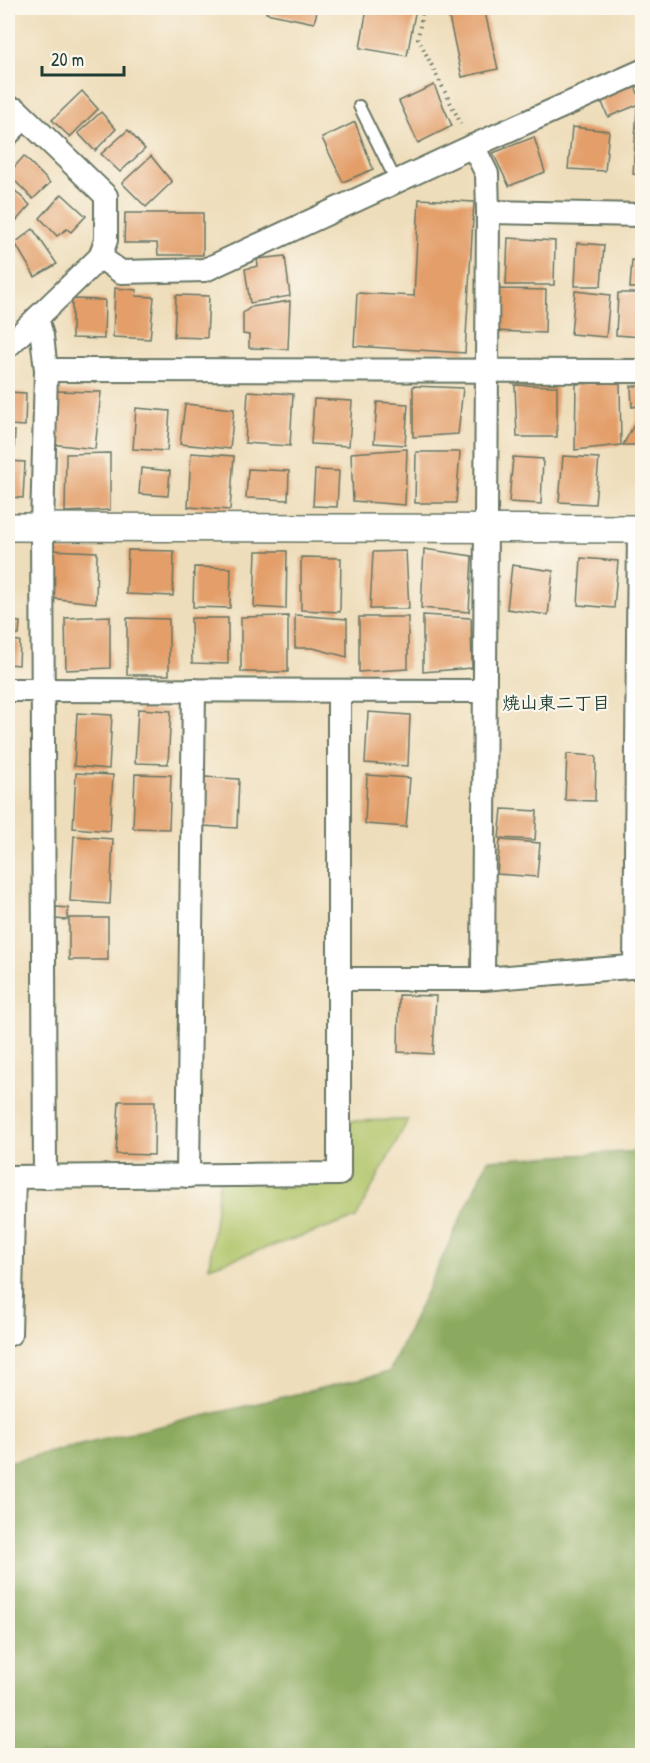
<svg xmlns="http://www.w3.org/2000/svg" width="650" height="1763" viewBox="0 0 650 1763" font-family="'Patrick Hand','Klee One',sans-serif">
  <style>
    .green { fill: #b1c56a; stroke: #68814f; stroke-width: 1.5 }
    .forest { fill: #8caa5e; stroke: #567449; stroke-width: 1.5 }
    .building { fill: #e39e69 }
    .lines { fill: none; stroke-linecap: round; stroke-linejoin: round }
    .service-casing { stroke: #677563; stroke-width: 14 }
    .minor-casing { stroke: #677563; stroke-width: 26 }
    .tertiary-casing { stroke: #677563; stroke-width: 30 }
    .path { stroke: #677563; stroke-width: 4; stroke-dasharray: 1.5 4.5; stroke-linecap: butt }
    .service { stroke: #fff; stroke-width: 10 }
    .minor { stroke: #fff; stroke-width: 22 }
    .tertiary { stroke: #fff; stroke-width: 27 }
    .labels { text-anchor: middle; dominant-baseline: central; stroke-width: 4.5; stroke-linejoin: round; paint-order: stroke }
    .neighbourhood-label { font-size: 18px; font-weight: bold; fill: #1f3d34; stroke: #fbf7ec }
  </style>
  <rect width="100%" height="100%" fill="#fbf7ec"/>
  <filter id="ink" filterUnits="userSpaceOnUse"><feTurbulence type="fractalNoise" baseFrequency=".0167" numOctaves="2"/><feDisplacementMap in="SourceGraphic" scale="12" xChannelSelector="R" yChannelSelector="G"/><feConvolveMatrix kernelMatrix="1 2 1 2 8 2 1 2 1" color-interpolation-filters="sRGB"/></filter>
  <filter id="wash" filterUnits="userSpaceOnUse"><feTurbulence type="fractalNoise" baseFrequency=".008" numOctaves="4" result="noise"/><feDisplacementMap in="SourceGraphic" scale="24" xChannelSelector="R" yChannelSelector="G"/><feGaussianBlur stdDeviation="1.35" result="paint"/><feColorMatrix in="noise" values="0 0 0 0 0 0 0 0 0 0 0 0 0 0 0 0 0 1.4 0 .05"/><feComposite in="paint" operator="in"/></filter>
  <g filter="url(#wash)">
    <rect width="100%" height="100%" fill="#eeddba"/>
    <path class="green" d="M408,1120L356,1218L209,1267L220,1175L339,1174V1121Z"/>
    <path class="forest" d="M642,1151V1755H8V1462L389,1372L488,1160Z"/>
    <g id="blocks">
      <g class="building">
        <path d="M267,8H318L314,23L266,13Z"/>
        <path d="M367,8H416L407,56L360,48Z"/>
        <path d="M447,8H484L498,69L462,77Z"/>
        <path d="M633,81L642,103L608,117L599,95Z"/>
        <path d="M434,85L452,126L418,143L399,101Z"/>
        <path d="M82,91L98,109L70,137L52,120Z"/>
        <path d="M642,107V175L633,174L637,108Z"/>
        <path d="M101,112L116,129L95,151L78,133Z"/>
        <path d="M355,122L373,169L343,182L322,138Z"/>
        <path d="M572,127L609,131L605,171L568,169Z"/>
        <path d="M128,130L145,149L120,172L101,154Z"/>
        <path d="M534,137L545,172L509,186L493,153Z"/>
        <path d="M24,156L50,183L33,199L8,174Z"/>
        <path d="M151,156L172,182L146,207L122,183Z"/>
        <path d="M8,184L30,205L9,229L8,228Z"/>
        <path d="M62,194L86,216L71,232L67,229L57,236L40,218Z"/>
        <path d="M419,199L474,202L465,353L354,346L357,293L414,296Z"/>
        <path d="M125,213H203V255H158L157,243H124Z"/>
        <path d="M33,229L57,264L35,277L15,243Z"/>
        <path d="M508,238L555,241L554,285H506Z"/>
        <path d="M577,243L604,245L601,286H575Z"/>
        <path d="M285,256L290,296L250,303L245,269L258,266L257,259Z"/>
        <path d="M632,260L642,261V288H630Z"/>
        <path d="M115,288L137,290L136,296L154,297L150,339L113,337Z"/>
        <path d="M495,289L546,290L545,333L494,331Z"/>
        <path d="M575,291L610,295L606,337L571,334Z"/>
        <path d="M618,293H642V337L616,335Z"/>
        <path d="M176,295L209,296L207,338L174,337Z"/>
        <path d="M72,299L105,300L104,339L72,338Z"/>
        <path d="M290,301L288,349L249,348V335L243,334V313L251,307Z"/>
        <path d="M620,382L621,445L575,450L576,384Z"/>
        <path d="M515,385L557,386V437H517Z"/>
        <path d="M413,386L463,388L458,434L413,437Z"/>
        <path d="M631,386H642V445H623L636,421L638,406L632,407Z"/>
        <path d="M52,391L101,392L95,449L51,444Z"/>
        <path d="M248,391L293,394L290,446L245,443Z"/>
        <path d="M8,392L26,393L25,426L8,425Z"/>
        <path d="M314,399L352,401L349,446L311,444Z"/>
        <path d="M377,402L408,404L405,445L374,443Z"/>
        <path d="M185,404L234,409L230,449L180,444Z"/>
        <path d="M136,408L170,411L167,451L133,449Z"/>
        <path d="M8,431H15L14,451H8Z"/>
        <path d="M407,449L405,505L353,501L351,453Z"/>
        <path d="M416,452H460L456,503H415Z"/>
        <path d="M110,453V510L65,512L66,454Z"/>
        <path d="M191,453L234,456L230,510L188,507Z"/>
        <path d="M563,456L599,458L595,504L559,502Z"/>
        <path d="M513,457L543,459L541,504L509,502Z"/>
        <path d="M8,461L25,462L23,498L8,497Z"/>
        <path d="M141,468L170,471L168,496L139,494Z"/>
        <path d="M248,469L289,471L288,500L246,498Z"/>
        <path d="M315,470L339,471L337,507L313,506Z"/>
        <path d="M424,549L472,556L469,612L421,608Z"/>
        <path d="M50,550L97,552L96,603L49,598Z"/>
        <path d="M128,550L174,551L173,596L126,594Z"/>
        <path d="M256,551H287L286,609L254,607Z"/>
        <path d="M406,551L409,609H370L373,552Z"/>
        <path d="M301,557L341,558L340,612L301,610Z"/>
        <path d="M581,558L618,561L614,608L578,605Z"/>
        <path d="M512,565L553,571L548,615L507,609Z"/>
        <path d="M194,567L231,568L230,608L193,607Z"/>
        <path d="M295,615L347,619V657L313,648H295Z"/>
        <path d="M423,615L471,618L472,668L423,672Z"/>
        <path d="M110,616V668L66,670L65,618Z"/>
        <path d="M288,616V672H241V617Z"/>
        <path d="M359,617H408V669L359,672Z"/>
        <path d="M127,618L169,619V675H127Z"/>
        <path d="M191,618H228V664L192,663Z"/>
        <path d="M8,621L20,622L19,635L8,634Z"/>
        <path d="M8,640L20,641L19,665L8,664Z"/>
        <path d="M138,709L171,711L168,764L135,763Z"/>
        <path d="M368,712L410,715L408,766L365,763Z"/>
        <path d="M77,713L112,715L109,769L74,766Z"/>
        <path d="M567,754L596,756L595,801L565,800Z"/>
        <path d="M76,773L113,775L110,831L73,828Z"/>
        <path d="M135,774L171,775L169,829L133,828Z"/>
        <path d="M367,775L410,778L406,827L365,824Z"/>
        <path d="M205,777L239,779L237,828L202,826Z"/>
        <path d="M502,809L537,811L535,840L499,838Z"/>
        <path d="M74,836L113,839L110,904L70,901Z"/>
        <path d="M500,840L540,843L537,877L497,874Z"/>
        <path d="M56,907L68,908L67,920L55,919Z"/>
        <rect x="69" y="918" width="39" height="42"/>
        <path d="M399,995L436,996L433,1054L398,1052Z"/>
        <path d="M119,1101H155L154,1155L116,1154Z"/>
      </g>
    </g>
  </g>
  <g filter="url(#ink)">
    <use href="#blocks" fill-opacity="0" stroke="#677563" stroke-width="1.5"/>
    <g class="lines">
      <defs>
        <path id="service" d="M359,106L396,181"/>
        <g id="minor">
          <path d="M8,108L17,110L106,196V240L100,257L8,346"/>
          <path d="M8,134L24,118"/>
          <path d="M473,146L487,174L488,212L483,979"/>
          <path d="M488,212L642,215"/>
          <path d="M100,257L121,272L205,270L473,146L642,71"/>
          <path d="M37,318L42,336L46,370L42,527L45,1177"/>
          <path d="M46,370L642,371"/>
          <path d="M8,690L484,691"/>
          <path d="M635,967L639,529"/>
          <path d="M339,979H483L642,966"/>
          <path d="M188,1176L194,690"/>
          <path d="M8,1177L339,1174V691"/>
          <path d="M8,1334H10L14,1177"/>
        </g>
        <path id="tertiary" d="M8,527L642,529"/>
      </defs>
      <use href="#service" class="service-casing"/>
      <use href="#minor" class="minor-casing"/>
      <use href="#tertiary" class="tertiary-casing"/>
      <path class="path" d="M423,8L418,38L461,124"/>
      <use href="#service" class="service"/>
      <use href="#minor" class="minor"/>
      <use href="#tertiary" class="tertiary"/>
    </g>
  </g>
  <g class="labels">
    <g class="neighbourhood-label">
      <text x="556" y="702">焼山東二丁目</text>
    </g>
  </g>
  <rect width="650" height="1763" fill="none" stroke="#fbf7ec" stroke-width="30"/>
  <path d="M42 66v9h82v-9" fill="none" stroke="#1f3d34" stroke-width="3"/>
  <text x="51" y="66" font-size="18" fill="#1f3d34" stroke="#fbf7ec" stroke-width="4.5" paint-order="stroke">20 m</text>
</svg>
